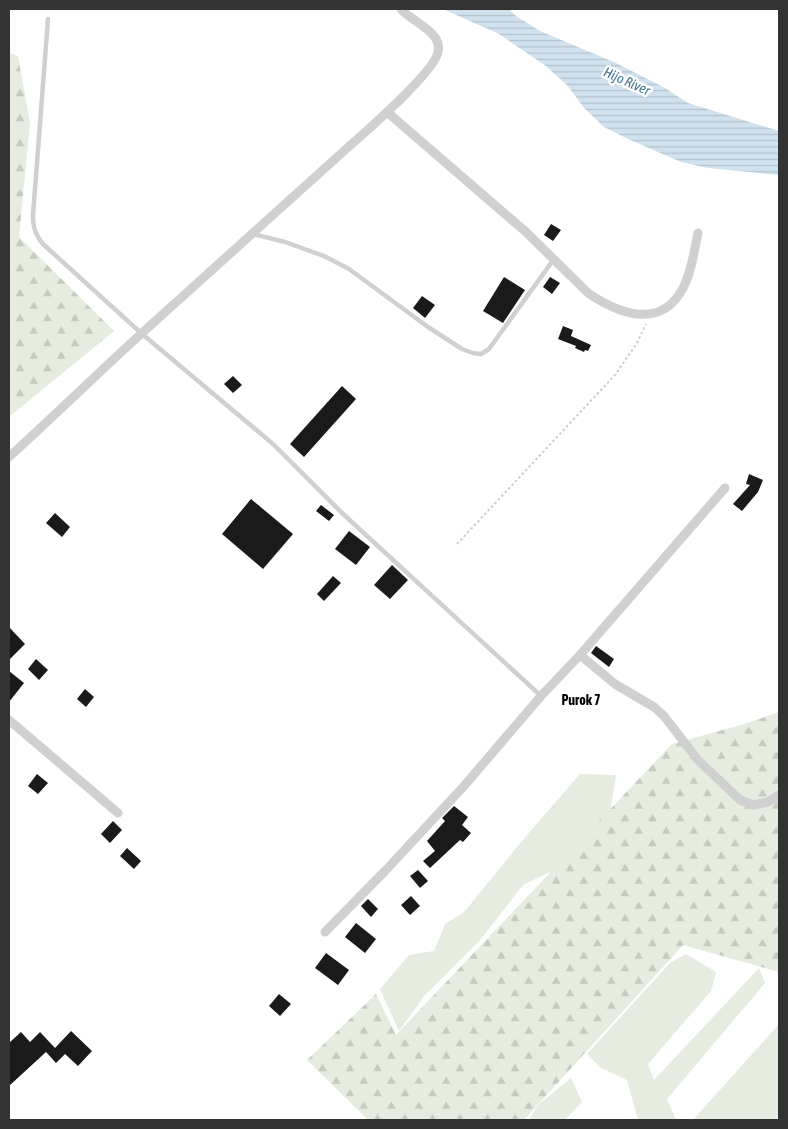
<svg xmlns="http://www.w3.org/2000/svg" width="788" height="1129" viewBox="0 0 788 1129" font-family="'Asap Condensed',sans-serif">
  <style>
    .green { fill: #e6ecdf }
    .forest { fill: url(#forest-firs) }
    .water { fill: url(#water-rules) }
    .building { fill: #1a1a1a }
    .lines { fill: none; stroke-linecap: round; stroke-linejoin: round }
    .path { stroke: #cdcdcd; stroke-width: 2; stroke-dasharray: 2.5 2.5; stroke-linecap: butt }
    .service { stroke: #d0d0d0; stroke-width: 4.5 }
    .minor { stroke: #d0d0d0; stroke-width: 9 }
    .labels { text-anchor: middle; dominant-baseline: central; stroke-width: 5; stroke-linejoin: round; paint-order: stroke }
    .water-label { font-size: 14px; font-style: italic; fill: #3f7597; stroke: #fff }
    .neighbourhood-label { font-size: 14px; font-weight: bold; fill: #000; stroke: #fff }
  </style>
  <defs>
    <pattern id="forest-firs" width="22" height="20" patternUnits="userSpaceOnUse" patternTransform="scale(1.25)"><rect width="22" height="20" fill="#e6ecdf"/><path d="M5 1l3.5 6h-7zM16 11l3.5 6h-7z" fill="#c6cbc0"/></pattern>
    <pattern id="water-rules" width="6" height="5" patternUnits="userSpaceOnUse" patternTransform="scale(1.25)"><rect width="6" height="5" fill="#cfe2ee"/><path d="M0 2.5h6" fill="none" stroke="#b2c2cd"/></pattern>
  </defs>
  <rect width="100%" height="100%" fill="#fff"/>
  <g class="green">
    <path d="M580,774L616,775L609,819L558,868L523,885L480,940L424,996L399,1031L380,989L409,955L434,951L445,924L465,911L521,842Z"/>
    <path d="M686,954L716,972L711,991L648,1064L654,1080L759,968L765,983L667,1099L676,1120H638L627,1080L601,1068L587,1054L670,963Z"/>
    <path d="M779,1024V1116L775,1120H693Z"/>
    <path d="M571,1078L582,1102L565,1120H529L538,1105Z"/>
  </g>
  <g class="forest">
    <path d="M9,53L18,56L30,123L19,237L114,331L9,417Z"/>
    <path d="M779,712V972L683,945L524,1120H368L307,1060L376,994L396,1035L672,744L741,725Z"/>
  </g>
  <path class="water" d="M443,9H509L516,16L540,31L616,63L665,88L688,103L779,131V175L708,168L681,162L628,139L604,127L584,108L568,86L546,66L499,34Z"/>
  <g class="building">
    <path d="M551,224L561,230L553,241L544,235Z"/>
    <path d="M504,277L525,290L503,323L483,311Z"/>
    <path d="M550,277L560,283L552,294L543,287Z"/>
    <path d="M422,296L435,305L425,318L413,308Z"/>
    <path d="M563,326L573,330L571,336L591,345L588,351L585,350L584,352L575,348L576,346L558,339Z"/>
    <path d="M233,376L242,385L233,393L224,384Z"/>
    <path d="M342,386L356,399L304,457L290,444Z"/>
    <path d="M749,474L763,480L758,492L742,511L733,504L750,485L746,484Z"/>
    <path d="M251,499L293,534L263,569L222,534Z"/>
    <path d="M321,505L334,515L329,521L316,511Z"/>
    <path d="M55,513L70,527L62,537L46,523Z"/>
    <path d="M349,531L370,547L356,565L335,549Z"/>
    <path d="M392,565L408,580L390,599L374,585Z"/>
    <path d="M333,576L341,583L324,601L317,594Z"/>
    <path d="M9,627L25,644L9,660Z"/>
    <path d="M596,646L614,659L609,667L591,653Z"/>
    <path d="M36,659L48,670L39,680L28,669Z"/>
    <path d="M9,671L24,683L9,702Z"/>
    <path d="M85,689L94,697L86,707L77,699Z"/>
    <path d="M37,774L48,783L38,794L28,786Z"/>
    <path d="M454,806L468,817L462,825L471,833L463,842L460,840L430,868L423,861L435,851L427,841L445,821L442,818Z"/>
    <path d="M113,821L122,830L110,843L101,834Z"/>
    <path d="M127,848L141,861L134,869L120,856Z"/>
    <path d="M418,870L428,881L420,888L410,876Z"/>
    <path d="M411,896L420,906L410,915L401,905Z"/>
    <path d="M368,899L378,909L371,917L361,906Z"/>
    <path d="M356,923L376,939L365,953L345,937Z"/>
    <path d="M326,953L349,970L338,985L315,968Z"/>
    <path d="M279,994L291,1004L280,1016L269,1006Z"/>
    <path d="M71,1031L92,1051L78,1066L65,1054L56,1063L46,1052L9,1086V1043L21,1032L30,1042L40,1032L55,1048Z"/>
  </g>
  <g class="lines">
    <path class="path" d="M457,544L615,375L637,343L646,324"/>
    <g class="service">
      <path d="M48,19L33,215C33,227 35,234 43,244L141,333L273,444L342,513L541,696"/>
      <path d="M253,234L285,242L324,256L349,269L428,327L462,349L473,353L481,354L489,349L554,259"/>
    </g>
    <g class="minor">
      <path d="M387,112L526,232L588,293C619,314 661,330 683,288C692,271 694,251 698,233"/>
      <path d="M9,457C54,416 97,374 142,333C209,272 277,211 345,150C364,133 434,73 438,52C443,32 412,22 401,9"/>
      <path d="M580,655L615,684L654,707L664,716L698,760L740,800L753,805L768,802L779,795"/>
      <path d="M9,720L118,813"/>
      <path d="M325,932L386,870L464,786L541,696L580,655L725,488"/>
    </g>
  </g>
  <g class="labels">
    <g class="water-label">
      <text transform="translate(627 81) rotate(24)">Hijo River</text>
    </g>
    <g class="neighbourhood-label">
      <text x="581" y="700">Purok 7</text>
    </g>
  </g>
  <rect width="788" height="1129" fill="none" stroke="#333333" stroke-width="20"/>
</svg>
